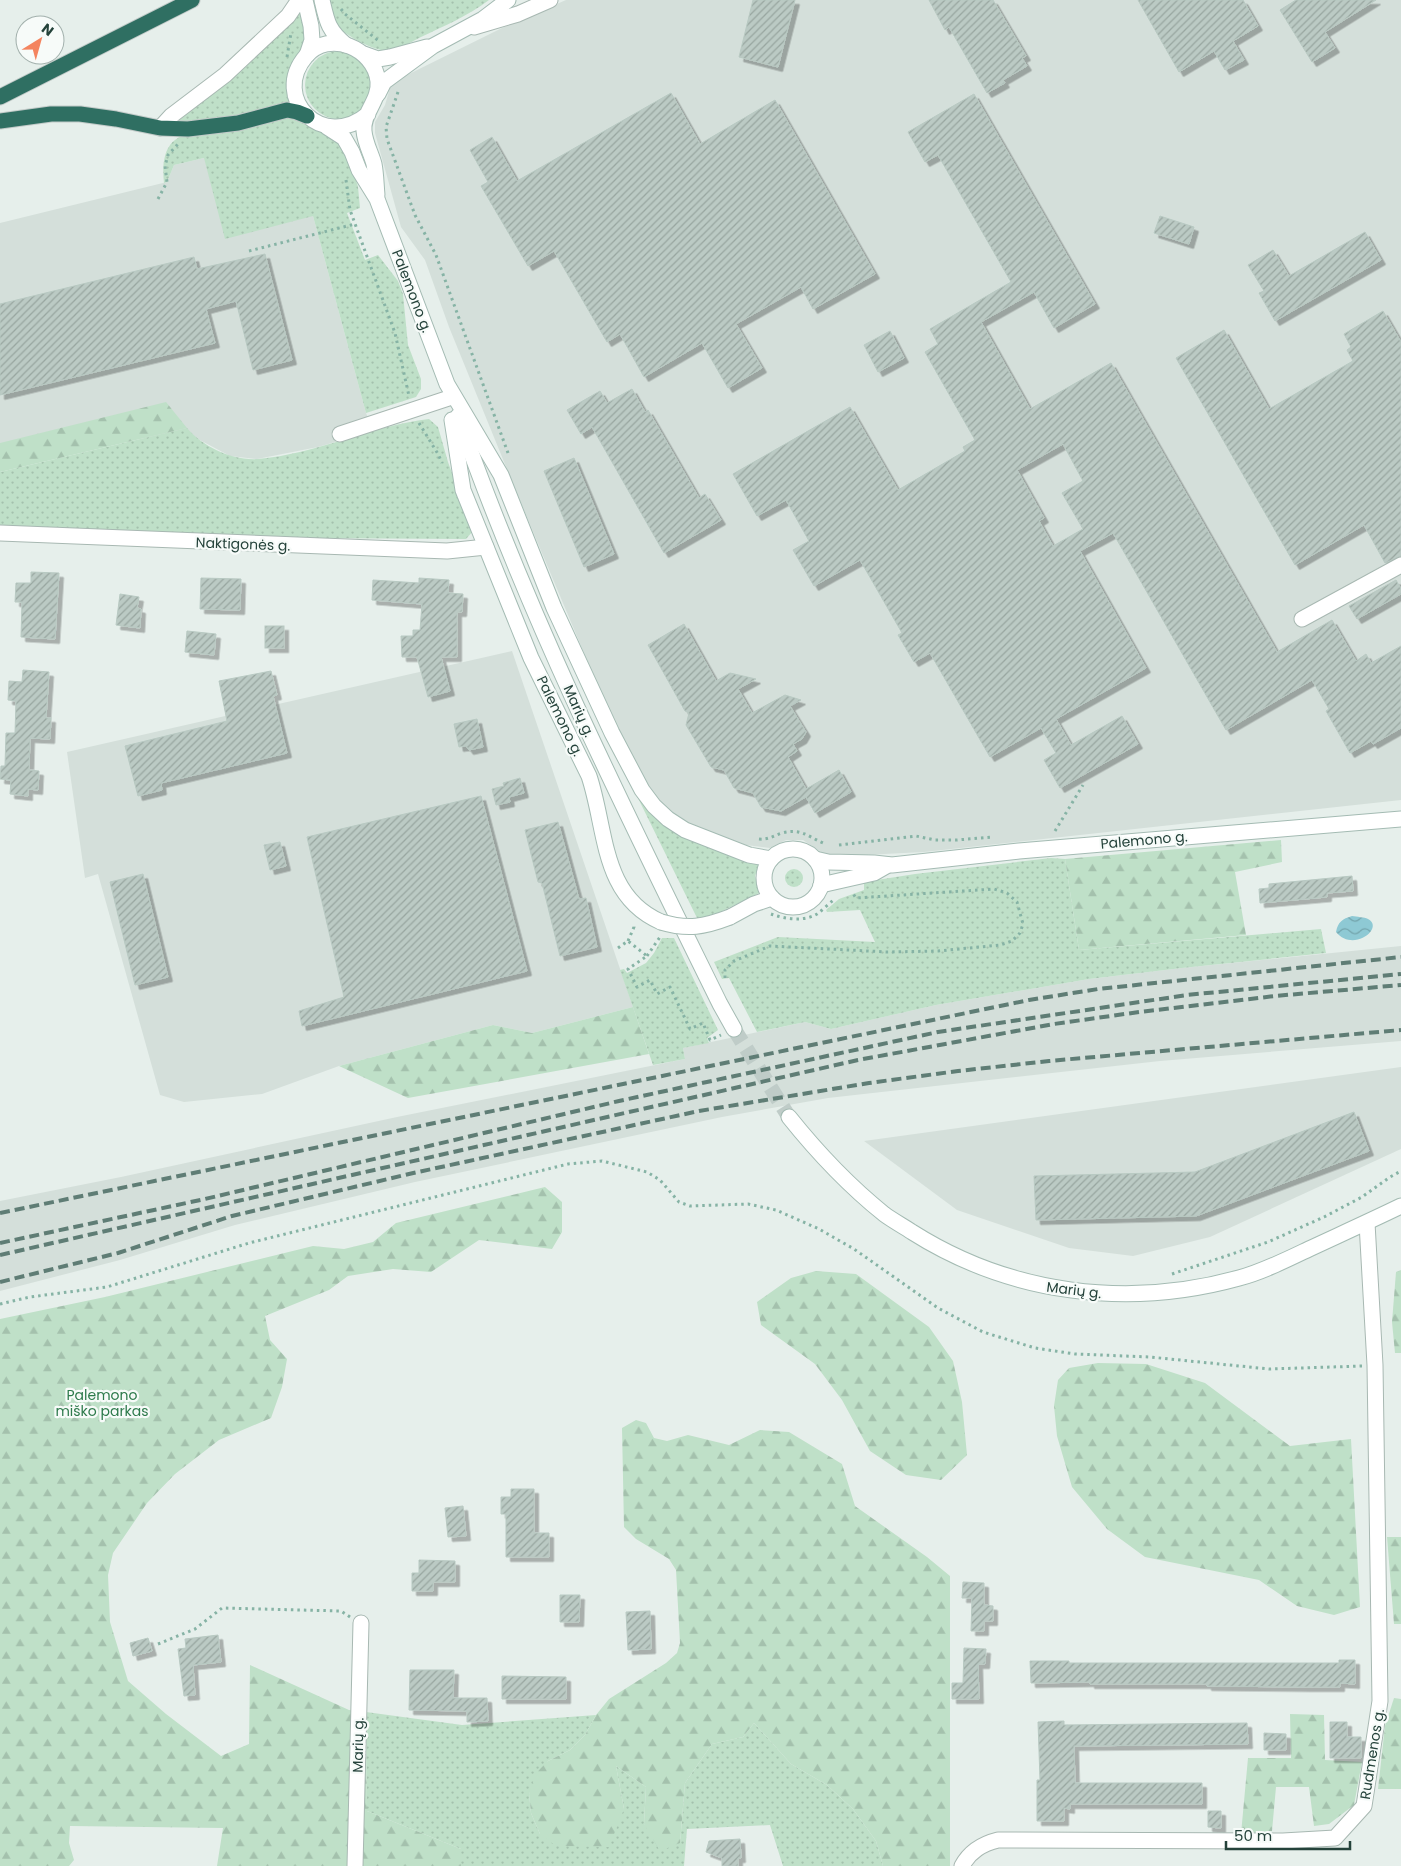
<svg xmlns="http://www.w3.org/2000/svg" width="1401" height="1866" viewBox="0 0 1401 1866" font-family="Poppins,sans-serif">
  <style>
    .built { fill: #d4dfda }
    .grass { fill: url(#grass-dots) }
    .forest { fill: url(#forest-firs) }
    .water { fill: url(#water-waves) }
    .building { fill: url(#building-hatch); stroke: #b8c9c2; fill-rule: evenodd; filter: url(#shadow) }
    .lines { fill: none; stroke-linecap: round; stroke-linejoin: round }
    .secondary-tunnel { stroke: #bfccc8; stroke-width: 15; stroke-dasharray: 15 8; stroke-linecap: butt }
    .street-casing { stroke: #a8b8b2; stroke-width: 17 }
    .secondary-casing { stroke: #a4bbb3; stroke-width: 17 }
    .highway-casing { stroke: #c2cac8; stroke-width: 17 }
    .path { stroke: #86b3a5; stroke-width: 3; stroke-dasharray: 2.5 4; stroke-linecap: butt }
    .street { stroke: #fff; stroke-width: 15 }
    .secondary { stroke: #fff; stroke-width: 15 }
    .highway { stroke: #2f6f62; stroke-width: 15 }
    .rail { stroke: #5f7d75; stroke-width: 4; stroke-dasharray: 10 5; stroke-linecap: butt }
    .secondary-bridge-casing { stroke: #a4bbb3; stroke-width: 17; stroke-linecap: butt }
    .secondary-bridge { stroke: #fff; stroke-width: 15 }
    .labels { text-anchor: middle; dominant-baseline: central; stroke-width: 4.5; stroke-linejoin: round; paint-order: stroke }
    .street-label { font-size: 14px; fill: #24423a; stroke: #f7fbf9 }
    .park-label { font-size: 14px; fill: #2d7a4b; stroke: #f7fbf9 }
  </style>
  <defs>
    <pattern id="grass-dots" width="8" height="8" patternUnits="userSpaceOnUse" patternTransform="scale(1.25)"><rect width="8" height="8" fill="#bfe0c8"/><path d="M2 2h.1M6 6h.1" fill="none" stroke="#a4c1ad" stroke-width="1.8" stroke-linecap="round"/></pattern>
    <pattern id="forest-firs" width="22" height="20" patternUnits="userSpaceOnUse" patternTransform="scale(1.25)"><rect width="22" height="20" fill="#bfe0c8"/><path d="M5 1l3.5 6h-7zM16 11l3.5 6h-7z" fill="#a4c1ad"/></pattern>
    <pattern id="water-waves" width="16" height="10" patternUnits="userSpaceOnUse" patternTransform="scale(1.25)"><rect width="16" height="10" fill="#8ec9d4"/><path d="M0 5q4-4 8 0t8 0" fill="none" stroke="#74a5ad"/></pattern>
    <pattern id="building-hatch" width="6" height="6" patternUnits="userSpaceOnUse" patternTransform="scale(1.25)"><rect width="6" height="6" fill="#bbcac4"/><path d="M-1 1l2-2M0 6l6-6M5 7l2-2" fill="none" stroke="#98a6a0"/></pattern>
    <filter id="shadow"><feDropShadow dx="4.5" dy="4.5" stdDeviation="0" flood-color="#0004"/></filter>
  </defs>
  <rect width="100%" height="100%" fill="#e6efeb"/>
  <g class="built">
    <path d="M566,0H1401V800L924,852L864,855L839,858L824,854L803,840H786L770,848L746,845L688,825L665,807L646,786L597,684L518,496L449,327L425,260L401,227L375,133V122L385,105L390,88L399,79L502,28Z"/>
    <path d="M204,158L313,216L366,413L373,431L318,447L257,459L230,456L194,437L0,443V223L167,182L174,165Z"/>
    <path d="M512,651L633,1007L532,1033L493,1025L339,1066L262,1094L184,1102L160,1095L98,874L85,878L67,752Z"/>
    <path d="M1401,946V1041L1160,1061L828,1098L722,1117L415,1182L235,1225L120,1260L0,1291V1201L121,1177L397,1117L685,1059L683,1048L805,1022L831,1029L936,1005L1089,979L1182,968Z"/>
    <path d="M1401,1067V1149L1210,1237L1133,1256L1069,1248L957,1210L864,1141Z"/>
  </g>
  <g class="grass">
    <path d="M330,0H489C468,16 444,26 421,37C411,42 400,49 389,51C377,52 345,36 338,26C333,18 332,8 330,0Z"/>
    <path d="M301,11L309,34L290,103L202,124L178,121L229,81L294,20Z"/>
    <circle cx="339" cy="85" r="34"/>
    <path d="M285,116L296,117L337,138L347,149L358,187L360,208L347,213L365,260L378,255L398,281L403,294L408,345L421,379V389L416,397L366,413L313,216L225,239L204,158L174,165L167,182L164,183C162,165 163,140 186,135C199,133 212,134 225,133C246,130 265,123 285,116Z"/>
    <path d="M429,419L438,427L448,462L473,531L466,539L301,538L0,527V472L187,428C203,447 233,461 258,459C316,454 371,426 429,419Z"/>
    <path d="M637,796C643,803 649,812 657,819C680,843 728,853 759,864L755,876L759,893L710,917L698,920Z"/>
    <path d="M1051,858L1065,859L1079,950L1321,929L1326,953L1182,968L1089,979L936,1005L831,1029L805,1022L757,1032L729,978L722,979L714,962L778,937L875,942L860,910L827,912L826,910L839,899L864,890V882L915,874Z"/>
    <circle cx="794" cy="878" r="9"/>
    <path d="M662,938H674L718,1030L707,1038L709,1043L683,1048L685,1059L653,1065L620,970L624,969L627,973L646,963L654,953Z"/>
    <path d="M366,1712L462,1725L596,1715L585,1735L570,1750L548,1761L529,1794L531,1813L540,1834L624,1809L616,1766L646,1787L644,1824L680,1843L685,1783L712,1744L743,1737L754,1723L791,1764L827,1785L853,1809L876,1841L883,1866H783L770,1825L687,1829L684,1866H461V1849L367,1811Z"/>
  </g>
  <g class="forest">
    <path d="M166,402L187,428L0,472V443Z"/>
    <path d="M1281,840L1282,862L1235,872L1246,935L1079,950L1065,859Z"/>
    <path d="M633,1007L649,1054L408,1098L339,1066L493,1025L532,1033Z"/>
    <path d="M545,1187L562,1202V1232L552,1249L479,1240L431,1272L393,1269L348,1276L329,1290L265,1316L270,1340L287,1359L282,1387L271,1418L219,1440L175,1474L147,1503L113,1553L108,1575L110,1622L128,1681L166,1714L221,1756L249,1744L250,1665L349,1710L366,1712L367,1811L461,1849V1866H217L223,1828L70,1826L69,1843L74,1860L69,1866H0V1319L105,1297L313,1246L344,1249L373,1242L396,1223Z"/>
    <path d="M1401,1270V1353H1395L1392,1322L1396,1272Z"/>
    <path d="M816,1271L856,1274L929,1327L953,1361L962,1402L967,1455L941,1480L906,1475L870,1451L842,1400L815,1364L761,1325L757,1302L791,1278Z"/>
    <path d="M1098,1363L1146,1364L1205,1383L1290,1446L1351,1439L1360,1607L1334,1615L1297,1606L1259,1580L1145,1557L1107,1529L1072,1487L1057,1436L1054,1406L1058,1380L1069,1368Z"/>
    <path d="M636,1420L646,1423L654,1438L667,1441L688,1435L729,1445L760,1430L789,1432L842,1464L855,1506L927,1557L950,1576V1866H883L876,1841L853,1809L827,1785L791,1764L754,1723L743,1737L712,1744L685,1783L680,1843L660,1851L644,1824L646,1787L616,1766L624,1809L609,1847L556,1846L540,1834L531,1813L529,1794L536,1773L548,1761L570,1750L585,1735L596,1715L609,1699L666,1663L677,1653L680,1643L676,1570L669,1559L636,1539L624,1527L622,1428Z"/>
    <path d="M1387,1537H1401V1624H1394Z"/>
    <path d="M1394,1698L1401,1699V1789H1378L1385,1726Z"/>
    <path d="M1290,1714L1324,1715L1325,1760L1362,1762L1354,1805L1329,1824L1314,1826L1309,1787H1276L1272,1831L1241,1834L1248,1758H1291Z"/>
  </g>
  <path class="water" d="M1352,916C1357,917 1364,917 1368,919C1385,928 1353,953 1336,932C1338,922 1342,919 1352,916Z"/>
  <g class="building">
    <path d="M753,0H795L778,67L739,57Z"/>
    <path d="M929,0H993L1026,56L1022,58L1027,66L1003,80L1005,83L987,93L949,27L945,30Z"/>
    <path d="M1138,0H1243L1258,26L1233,41L1244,60L1225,70L1214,51L1179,72Z"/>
    <path d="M1296,0H1376L1325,32L1335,48L1312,62L1280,10Z"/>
    <path d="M671,93L700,144L775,100L875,274L813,309L801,287L736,324L762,368L728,388L702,343L644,377L620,334L607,342L554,251L528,266L481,186L488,182L470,150L492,137L517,181Z"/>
    <path d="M974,94L1095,304L1054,328L1034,292L981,322L1030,409L1111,363L1277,652L1332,620L1356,661L1366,654L1371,663L1401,646V728L1373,744L1371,741L1350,753L1326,711L1329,709L1312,680L1226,730L1113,533L1080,551L1146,668L1056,719L1071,745L1122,716L1138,744L1060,788L1044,760L1056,753L1041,728L990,757L930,653L914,662L898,635L902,633L860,560L814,586L793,550L809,541L786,500L757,516L733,474L850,407L898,490L965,451L963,447L975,440L925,352L938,344L930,329L1011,282L938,155L925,162L908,132ZM1063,444L1083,481L1062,493L1083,529L1053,546L1039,521L1044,518L1017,470Z"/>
    <path d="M1160,216L1194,227L1189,244L1154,233Z"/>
    <path d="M1365,232L1381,260L1275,321L1259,293L1264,291L1248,265L1273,250L1289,276Z"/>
    <path d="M265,254L292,360L253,370L236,301L206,309L215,343L0,395V304L194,257L197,269Z"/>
    <path d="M1383,311L1401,342V556L1385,563L1364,525L1295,565L1176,358L1224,330L1269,409L1353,361L1347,350L1351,347L1344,334Z"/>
    <path d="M890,331L904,358L878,372L864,345Z"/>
    <path d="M632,389L645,412L648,410L699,498L705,494L721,520L664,553L592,427L581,434L567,410L600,391L607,403Z"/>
    <path d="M574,458L614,554L584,567L544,471Z"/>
    <path d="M31,572L59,573L55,639L21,637L22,602H15L16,583H31Z"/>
    <path d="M201,578L241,579L240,610L200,609Z"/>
    <path d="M419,578L449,580L448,593L463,594L462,612H457V657H441L450,691L428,697L417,657H402L401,636H413V630H420L422,604L372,600L373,580L419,583Z"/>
    <path d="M1396,580L1401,589V594L1357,619L1349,606Z"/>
    <path d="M120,594L139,597L137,608L141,609L140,628L116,625Z"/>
    <path d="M684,624L716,681L730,673L756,679L738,689L752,713L785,695L801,700L790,706L806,732L802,739L793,744L797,751L788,757L806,789L839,770L851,792L815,813L806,797L781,811L761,807L753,793L734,788L724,770L711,767L686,725L689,713L685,711L648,645Z"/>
    <rect x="265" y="626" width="19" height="22"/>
    <path d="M187,631L216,634L214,655L185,652Z"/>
    <path d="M23,670L49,672L46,718H51L50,739L30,738L29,770L39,771L38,790L28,789V796L10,794L11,780L0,779L1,766H5L6,733H15L16,701L8,700L9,681L22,682Z"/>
    <path d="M271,671L277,695L273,696L287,753L161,783L162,790L138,796L125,746L227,721L219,681Z"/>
    <path d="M477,719L483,747L469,750L466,746L459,747L454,724Z"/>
    <path d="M520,778L524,793L509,797L510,802L496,805L492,789L504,786L503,783Z"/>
    <path d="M481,796L527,971L302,1026L299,1011L344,997L307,837Z"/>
    <path d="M558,822L579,899L586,898L597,947L560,956L542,883L538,882L525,830Z"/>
    <path d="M280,842L286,866L270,870L264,845Z"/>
    <path d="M143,874L168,977L135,985L110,882Z"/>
    <path d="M1352,876L1353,891L1327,893V897L1260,903L1259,889L1269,888V884Z"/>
    <path d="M1354,1112L1369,1151L1196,1216L1036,1220L1034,1176L1195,1172Z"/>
    <path d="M511,1489H534V1533H549V1557H506V1514H501V1497H511Z"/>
    <path d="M463,1506L466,1536L448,1537L445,1508Z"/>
    <path d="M419,1560L455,1561V1582H433V1591H412V1573H419Z"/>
    <path d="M963,1582L984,1583V1605L993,1606V1621H984V1631H971L972,1598H962Z"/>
    <path d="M560,1595H580L579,1622H560Z"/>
    <path d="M650,1611L651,1649L628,1650L626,1612Z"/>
    <path d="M218,1635L221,1662L193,1665L195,1695L184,1696L178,1649L186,1648L185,1639Z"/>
    <path d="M148,1638L152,1651L133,1656L130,1643Z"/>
    <path d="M964,1648L986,1649L985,1664H978L979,1699H952V1683H963Z"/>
    <path d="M1339,1660H1355V1684L1340,1683V1687H1306L1207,1686V1684H1090V1682L1031,1683L1030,1661H1069V1663H1339Z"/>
    <path d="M410,1670H454L453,1698H487L488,1721L467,1722V1711L409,1710Z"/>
    <path d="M502,1676L566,1677V1699H502Z"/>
    <path d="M1064,1721V1725L1247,1723L1248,1744L1074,1746L1075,1783H1202V1804H1070V1809L1064,1808V1821H1037V1780H1040L1038,1722Z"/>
    <path d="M1330,1722H1347V1737H1361V1758H1330Z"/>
    <path d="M1264,1733L1286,1734V1750H1264Z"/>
    <path d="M1208,1811H1221V1828L1208,1827Z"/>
    <path d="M740,1839L741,1858H738V1866H722V1858L706,1852L709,1841Z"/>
  </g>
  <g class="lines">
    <path class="secondary-tunnel" d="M734,1029L789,1117"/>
    <defs>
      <g id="street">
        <path d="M474,27L518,14L550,0"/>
        <path d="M160,128L171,116L225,75L288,16L299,0"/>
        <path d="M340,434L449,398"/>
        <path d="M0,533L447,551L486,547"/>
        <path d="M1302,619L1401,565"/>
        <path d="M355,1866L361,1623"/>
        <path d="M962,1866C970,1851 982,1844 998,1840L1283,1841L1335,1838L1364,1806L1380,1701L1375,1365L1367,1223"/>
      </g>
      <g id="secondary">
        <path d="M305,0L311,26L312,40L307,55"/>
        <path d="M322,0C327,22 328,30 346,45"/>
        <path d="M364,54L378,59L390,57L427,47"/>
        <path d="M378,94L384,82L433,46L483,19L508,0"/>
        <path d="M368,114C323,152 270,98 306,56C329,29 374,48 378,81C380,101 362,113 364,131C365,143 371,153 374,164C376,174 376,185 377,195"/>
        <path d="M327,127L344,138L352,152L359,170L377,199L447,384L501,475L554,608L612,733L642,790L654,806L668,819L685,830L749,855L771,859"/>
        <path d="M458,416C529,619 625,811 720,1004L734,1029"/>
        <path d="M452,420L463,490L531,658L589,776C607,830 601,896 661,922"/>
        <circle cx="793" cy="878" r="29"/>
        <path d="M815,859L828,862L874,863L892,865L1019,851L1401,819"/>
        <path d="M821,885L874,873L888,865"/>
        <path d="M730,917L754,904L772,898"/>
        <path d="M789,1117C817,1152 848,1185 884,1214C892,1220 903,1226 912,1232C1010,1294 1127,1309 1239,1278C1262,1272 1286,1260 1309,1249C1339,1235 1370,1221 1401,1206"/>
      </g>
      <g id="highway">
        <path d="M0,97L192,0"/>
        <path d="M0,121L51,114H80L116,119L160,128L188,129L238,123L287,110L297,112L307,116"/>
      </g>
    </defs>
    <use href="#street" class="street-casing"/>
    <use href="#secondary" class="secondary-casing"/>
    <use href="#highway" class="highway-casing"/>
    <g class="path">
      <path d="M341,9L345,14L380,42"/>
      <path d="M287,57L291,33"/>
      <path d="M398,92L386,127L387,139L415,215L436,255L508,453"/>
      <path d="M346,180L350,210L395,333L409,396"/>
      <path d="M158,199L167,182L165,166L168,155L178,144"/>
      <path d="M249,251L355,224"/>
      <path d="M419,423L438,454L442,463"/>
      <path d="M1055,831L1083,785"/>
      <path d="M759,839C768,840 773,836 782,833C801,828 807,836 823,843"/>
      <path d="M839,845L916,836L935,840H957L992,837"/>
      <path d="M771,914C785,919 803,922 817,914C823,910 829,903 835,899"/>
      <path d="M628,941L634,927L633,923"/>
      <path d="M618,948L628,941L647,956L628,969L637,987L650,980L657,994L670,987L690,1029L703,1023L710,1040L721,1035"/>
      <path d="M647,956L660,937"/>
      <path d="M725,978V970L734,961L770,946L888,952L938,951L1000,945L1012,941L1020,933L1023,924L1017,902L1007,893L994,889L856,898L852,892"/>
      <path d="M1172,1274L1268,1242L1324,1217L1362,1197L1390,1177L1401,1171"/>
      <path d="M0,1304L30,1297L107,1287L249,1243L568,1164L602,1161L647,1172L660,1180L679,1202L690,1206L748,1204L776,1210L819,1229L854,1249L938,1308L983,1332L1035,1348L1075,1354L1150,1357L1269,1369L1362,1366"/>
      <path d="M158,1644L195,1629L222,1608L341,1611L350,1617"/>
    </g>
    <use href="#street" class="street"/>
    <use href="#secondary" class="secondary"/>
    <use href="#highway" class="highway"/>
    <g class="rail">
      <path d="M0,1213L1029,1000L1098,989L1401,957"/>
      <path d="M0,1243L205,1199L619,1101L938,1032L1187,995L1401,974"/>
      <path d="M0,1255L858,1060L1054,1024L1139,1012L1275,996L1401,985"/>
      <path d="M0,1282L118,1253L232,1216L409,1174L699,1111L869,1083L958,1071L1049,1061L1401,1030"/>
    </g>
    <defs>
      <path id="secondary-bridge" d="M661,922C688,930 704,927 730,917"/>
    </defs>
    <use href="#secondary-bridge" class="secondary-bridge-casing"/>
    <use href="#secondary-bridge" class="secondary-bridge"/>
  </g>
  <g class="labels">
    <g class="street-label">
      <text transform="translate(412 291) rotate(69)">Palemono g.</text>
      <text transform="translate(243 544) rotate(2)">Naktigonės g.</text>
      <text transform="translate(579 711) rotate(66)">Marių g.</text>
      <text transform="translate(560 716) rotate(64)">Palemono g.</text>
      <text transform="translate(1144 840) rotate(-5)">Palemono g.</text>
      <text transform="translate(1074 1290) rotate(7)">Marių g.</text>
      <text transform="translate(358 1745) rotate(-89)">Marių g.</text>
      <text transform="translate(1372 1754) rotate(-81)">Rudmenos g.</text>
    </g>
    <g class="park-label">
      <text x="102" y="1395">Palemono<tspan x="102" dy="16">miško parkas</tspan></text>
    </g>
  </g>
  <g transform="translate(40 40) rotate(37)"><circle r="24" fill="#f7fbf9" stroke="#a3b1ad"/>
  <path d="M0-4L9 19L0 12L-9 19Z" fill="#f4845f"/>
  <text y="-8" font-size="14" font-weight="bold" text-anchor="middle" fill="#24423a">N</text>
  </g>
  <path d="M1226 1841v8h124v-8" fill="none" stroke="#24423a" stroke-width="2.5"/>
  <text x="1234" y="1841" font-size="15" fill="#24423a" stroke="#f7fbf9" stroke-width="4" paint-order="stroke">50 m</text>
</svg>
